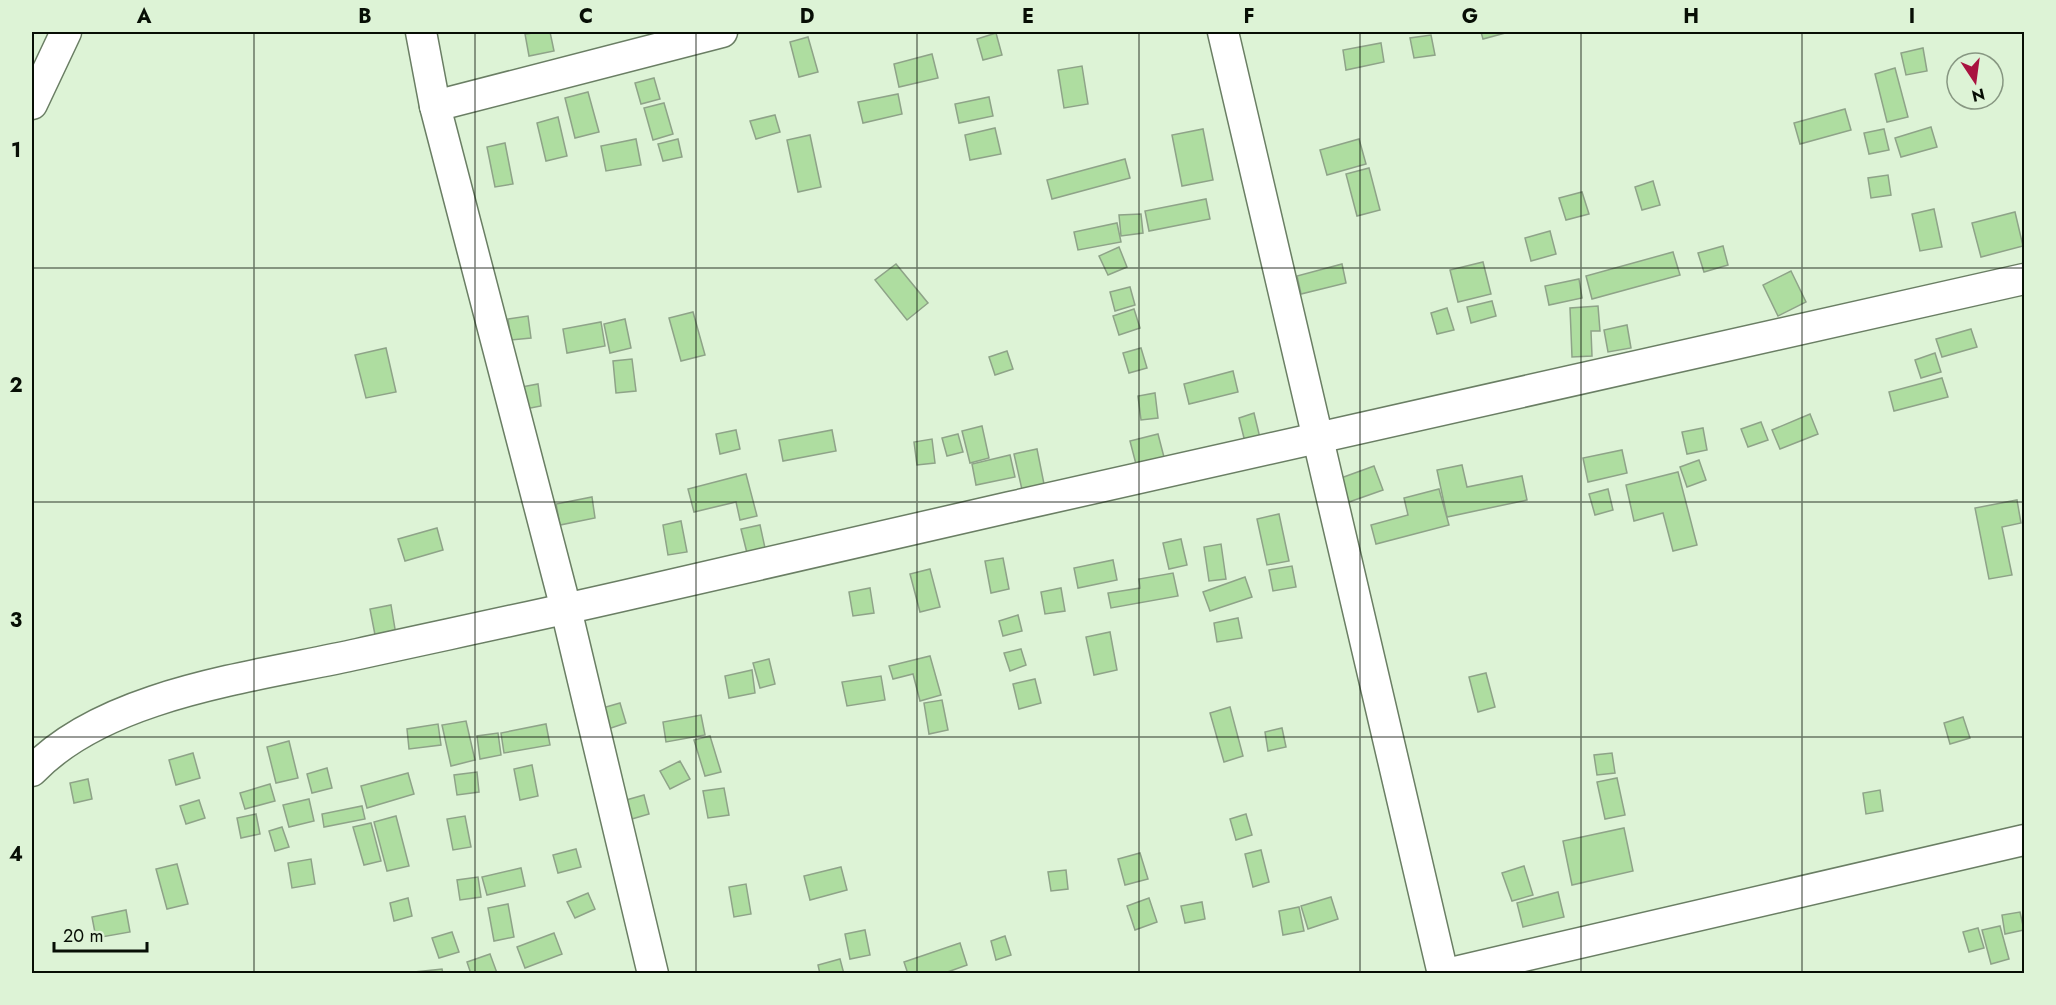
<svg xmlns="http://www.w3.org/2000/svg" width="2056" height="1005" viewBox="0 0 2056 1005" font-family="Jost,sans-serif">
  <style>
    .building { fill: #aedda0; stroke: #8ea388; stroke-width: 1.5 }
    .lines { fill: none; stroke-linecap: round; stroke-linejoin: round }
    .minor-casing { stroke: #6a7e64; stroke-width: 33 }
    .minor { stroke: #fff; stroke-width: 30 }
    .grid { fill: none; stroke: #070e05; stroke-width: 1.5; stroke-opacity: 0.55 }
    .neatline { fill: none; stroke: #070e05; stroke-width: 2 }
    .grid-label { font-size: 20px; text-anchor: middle; font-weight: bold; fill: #070e05 }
  </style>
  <rect width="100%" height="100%" fill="#ddf3d6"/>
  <g class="building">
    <path d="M541,32H550L554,51L529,56L525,34Z"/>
    <path d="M1481,32H1509L1483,39Z"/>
    <path d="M996,33L1002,55L983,60L977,39Z"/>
    <path d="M1431,35L1435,55L1414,58L1410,38Z"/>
    <path d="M808,37L818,72L799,77L790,42Z"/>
    <path d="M1381,43L1384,62L1346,70L1343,50Z"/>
    <path d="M1923,48L1927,71L1906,75L1901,53Z"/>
    <path d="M932,54L938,78L899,87L894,64Z"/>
    <path d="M1082,66L1088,104L1064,108L1058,70Z"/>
    <path d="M1895,68L1908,117L1887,122L1875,74Z"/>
    <path d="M654,78L660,99L641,104L635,83Z"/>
    <path d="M588,92L599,132L575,138L565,98Z"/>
    <path d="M898,94L902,114L863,123L858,102Z"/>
    <path d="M989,97L993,116L959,123L955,104Z"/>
    <path d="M1964,99H1988V101L1965,105Z"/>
    <path d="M664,103L673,134L653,140L644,108Z"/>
    <path d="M1845,109L1851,130L1800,144L1794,123Z"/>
    <path d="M775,115L780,132L756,139L750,121Z"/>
    <path d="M558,117L567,156L546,161L537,123Z"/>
    <path d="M1931,127L1937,147L1901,157L1895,138Z"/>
    <path d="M995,128L1001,154L970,160L965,135Z"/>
    <path d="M1203,129L1213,180L1182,186L1172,135Z"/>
    <path d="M1884,129L1889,150L1869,154L1864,133Z"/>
    <path d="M810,135L821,187L798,192L787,140Z"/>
    <path d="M636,139L641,165L606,171L601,146Z"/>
    <path d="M678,139L682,157L663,161L658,144Z"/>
    <path d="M1359,139L1366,164L1327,175L1320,150Z"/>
    <path d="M505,143L513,184L495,187L487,147Z"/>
    <path d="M1125,159L1130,178L1052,199L1047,180Z"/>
    <path d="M1369,168L1380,210L1357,216L1346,174Z"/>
    <path d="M1888,175L1891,195L1871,198L1868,178Z"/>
    <path d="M1653,181L1660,205L1642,210L1635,187Z"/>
    <path d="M1582,192L1589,214L1566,220L1559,198Z"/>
    <path d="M1206,199L1210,219L1149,231L1145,211Z"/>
    <path d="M1934,209L1942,247L1920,251L1912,214Z"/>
    <path d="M2015,212L2023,246L1981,257L1972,223Z"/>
    <path d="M1141,214L1143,233L1121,236L1119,215Z"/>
    <path d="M1117,223L1121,242L1078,250L1074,232Z"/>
    <path d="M1550,231L1556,254L1531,261L1525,238Z"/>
    <path d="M1723,246L1728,265L1704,272L1698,253Z"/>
    <path d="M1119,247L1127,267L1108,275L1099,256Z"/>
    <path d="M1673,252L1680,275L1592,299L1586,276Z"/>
    <path d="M1483,262L1491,294L1458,302L1450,270Z"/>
    <path d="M896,264L928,303L907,320L875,280Z"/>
    <path d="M1342,264L1346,283L1301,294L1297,276Z"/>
    <path d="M1791,271L1806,302L1778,316L1763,285Z"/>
    <path d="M1579,279L1582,298L1549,305L1545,286Z"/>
    <path d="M1130,287L1135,305L1115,311L1110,292Z"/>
    <path d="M1492,301L1496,316L1471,323L1467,307Z"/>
    <path d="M1598,306L1600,331H1591L1592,356L1572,357L1570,308Z"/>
    <path d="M1447,308L1454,330L1437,334L1431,313Z"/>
    <path d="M1134,309L1140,328L1119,335L1113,316Z"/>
    <path d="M693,312L705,355L681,361L669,318Z"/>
    <path d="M528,316L531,338L511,340L508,319Z"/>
    <path d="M625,319L631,348L610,353L604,324Z"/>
    <path d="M601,322L605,346L567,353L563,329Z"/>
    <path d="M1627,325L1631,348L1608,352L1604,330Z"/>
    <path d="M1971,329L1977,347L1942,357L1936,339Z"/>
    <path d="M386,348L396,392L366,398L355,355Z"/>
    <path d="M1141,348L1147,368L1129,373L1123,353Z"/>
    <path d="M1007,351L1013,369L995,375L989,357Z"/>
    <path d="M1935,353L1941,372L1921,378L1915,360Z"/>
    <path d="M632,359L636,391L616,393L613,361Z"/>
    <path d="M1233,371L1238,392L1189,404L1184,384Z"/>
    <path d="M1942,378L1948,397L1894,411L1889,392Z"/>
    <path d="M538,384L541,406L520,410L516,388Z"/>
    <path d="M1155,393L1158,418L1141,420L1138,396Z"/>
    <path d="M1254,413L1260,438L1245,442L1239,418Z"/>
    <path d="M1810,414L1818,434L1780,449L1772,430Z"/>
    <path d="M1761,422L1768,440L1748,447L1741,429Z"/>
    <path d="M982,426L989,458L970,463L962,431Z"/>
    <path d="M1703,428L1707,450L1687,454L1682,432Z"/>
    <path d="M736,430L740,449L720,454L716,434Z"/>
    <path d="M832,430L836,451L783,461L779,440Z"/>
    <path d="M958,434L963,452L947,456L942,438Z"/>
    <path d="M1158,434L1165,461L1137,468L1130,441Z"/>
    <path d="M932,439L935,463L917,465L914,442Z"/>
    <path d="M1037,449L1045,489L1023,494L1014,454Z"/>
    <path d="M1622,450L1627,473L1588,482L1583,458Z"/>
    <path d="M1010,455L1015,477L976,485L972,464Z"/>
    <path d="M1699,460L1706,480L1687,487L1680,467Z"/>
    <path d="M1462,465L1467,487L1522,476L1527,500L1447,517L1437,470Z"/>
    <path d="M1374,466L1383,490L1349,502L1341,478Z"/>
    <path d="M1678,472L1697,545L1673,551L1663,513L1634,521L1626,485Z"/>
    <path d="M746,474L757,516L740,520L736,502L694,512L688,489Z"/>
    <path d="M1439,489L1449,525L1376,544L1371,525L1408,515L1404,498Z"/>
    <path d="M1608,489L1613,510L1595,515L1589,494Z"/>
    <path d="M592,497L595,518L560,525L556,504Z"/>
    <path d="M2017,500L2021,523L2002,527L2012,575L1989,579L1975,508Z"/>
    <path d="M1279,514L1289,561L1267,565L1257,519Z"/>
    <path d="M681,521L687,552L668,555L663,525Z"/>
    <path d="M760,525L767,557L749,561L741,529Z"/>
    <path d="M437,528L443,550L405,561L398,539Z"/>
    <path d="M1181,539L1187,565L1169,569L1163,543Z"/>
    <path d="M1221,544L1226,579L1209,581L1204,547Z"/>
    <path d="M1003,558L1009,589L991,593L985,561Z"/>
    <path d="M1113,560L1117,580L1078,588L1074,568Z"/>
    <path d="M1292,566L1296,587L1273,591L1269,570Z"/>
    <path d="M930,569L940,607L920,612L910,574Z"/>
    <path d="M1173,573L1178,596L1111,608L1108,593L1140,588L1139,579Z"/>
    <path d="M1245,577L1252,597L1210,611L1203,592Z"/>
    <path d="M870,588L874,613L853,616L849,592Z"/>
    <path d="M1061,588L1065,611L1045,614L1041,592Z"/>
    <path d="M391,605L396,635L376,640L370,609Z"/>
    <path d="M1018,615L1022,631L1003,636L999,621Z"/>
    <path d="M1238,618L1242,638L1217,642L1214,623Z"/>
    <path d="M1110,632L1117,670L1094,675L1086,637Z"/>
    <path d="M1021,649L1026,665L1010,671L1004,653Z"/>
    <path d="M930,656L941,695L920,701L913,674L893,679L889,666Z"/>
    <path d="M769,659L775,684L760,688L753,663Z"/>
    <path d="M752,670L755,693L729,698L725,676Z"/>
    <path d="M1486,673L1495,707L1478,712L1469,677Z"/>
    <path d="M881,676L885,700L847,706L842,682Z"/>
    <path d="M1035,679L1041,703L1019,709L1013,684Z"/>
    <path d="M942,700L948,730L929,734L924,703Z"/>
    <path d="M620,703L626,723L605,730L599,709Z"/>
    <path d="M1230,707L1243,756L1224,762L1210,713Z"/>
    <path d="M701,715L705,735L666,742L663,722Z"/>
    <path d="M1963,717L1970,738L1950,744L1944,723Z"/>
    <path d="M466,721L475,760L451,766L442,725Z"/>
    <path d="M438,724L441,745L409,749L407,729Z"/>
    <path d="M546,724L550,745L504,753L501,733Z"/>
    <path d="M1282,728L1286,747L1268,751L1265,732Z"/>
    <path d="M498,733L501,755L480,759L477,736Z"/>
    <path d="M710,736L721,772L705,776L694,740Z"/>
    <path d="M289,741L298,778L276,783L267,747Z"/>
    <path d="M193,753L200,778L176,785L169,760Z"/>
    <path d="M1612,753L1615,773L1597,775L1594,755Z"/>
    <path d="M680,761L690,779L670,789L660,771Z"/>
    <path d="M532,765L538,796L520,800L514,769Z"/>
    <path d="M327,768L332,788L312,793L307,774Z"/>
    <path d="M477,772L479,792L457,795L454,775Z"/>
    <path d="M408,773L414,794L367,808L361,786Z"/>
    <path d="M1617,778L1625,815L1605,819L1597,782Z"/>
    <path d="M88,779L92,799L74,803L70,783Z"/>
    <path d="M270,784L275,801L245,809L240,793Z"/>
    <path d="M724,788L729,815L708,818L703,791Z"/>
    <path d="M1880,790L1883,811L1866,814L1863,793Z"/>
    <path d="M644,795L649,814L625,821L619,802Z"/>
    <path d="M309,799L314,821L289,827L283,805Z"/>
    <path d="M199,800L205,818L186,824L180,806Z"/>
    <path d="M362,806L365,819L324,827L322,814Z"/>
    <path d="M256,814L260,834L241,838L237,818Z"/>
    <path d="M1246,814L1252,835L1236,840L1230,819Z"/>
    <path d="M396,816L409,866L387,871L374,822Z"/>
    <path d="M465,816L471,847L453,850L447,819Z"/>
    <path d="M371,823L381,861L364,865L353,827Z"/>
    <path d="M282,827L289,847L275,851L269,831Z"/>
    <path d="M1624,828L1633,871L1572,885L1563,841Z"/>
    <path d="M576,849L581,867L558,873L553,855Z"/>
    <path d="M1261,850L1269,882L1253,887L1245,854Z"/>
    <path d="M1140,853L1148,879L1125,885L1118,859Z"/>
    <path d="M311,859L315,884L292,888L288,863Z"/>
    <path d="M177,864L188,904L167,909L156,869Z"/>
    <path d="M1524,866L1533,895L1512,901L1502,873Z"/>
    <path d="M841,867L847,890L810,900L804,876Z"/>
    <path d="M521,868L525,886L487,895L482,877Z"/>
    <path d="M1066,870L1068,889L1051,891L1048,872Z"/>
    <path d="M478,877L481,897L460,900L457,880Z"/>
    <path d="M746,884L751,914L734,917L729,887Z"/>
    <path d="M1558,892L1564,917L1523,927L1517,903Z"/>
    <path d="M588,893L595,909L575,918L567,902Z"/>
    <path d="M1331,897L1338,919L1308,929L1301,906Z"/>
    <path d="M408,898L412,916L394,921L390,903Z"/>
    <path d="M1149,898L1157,922L1135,930L1127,906Z"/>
    <path d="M1202,902L1205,919L1185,923L1181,906Z"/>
    <path d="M508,904L514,937L494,941L488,908Z"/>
    <path d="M1299,907L1304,931L1283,935L1279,911Z"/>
    <path d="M126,910L130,932L96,938L92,917Z"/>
    <path d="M2020,912L2024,930L2005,934L2002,915Z"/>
    <path d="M2000,926L2009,959L1991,964L1982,930Z"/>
    <path d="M1978,928L1984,948L1969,952L1963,932Z"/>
    <path d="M865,930L870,955L850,959L845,934Z"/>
    <path d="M452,932L459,952L439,958L432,938Z"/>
    <path d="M554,933L562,954L525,968L517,947Z"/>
    <path d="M1005,936L1011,955L996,960L991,941Z"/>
    <path d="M960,943L967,965L942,974H908L904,962Z"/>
    <path d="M490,954L497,973L471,974L467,962Z"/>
    <path d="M840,959L844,974H820L818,965Z"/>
    <path d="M442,969L443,974H416L415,972Z"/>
  </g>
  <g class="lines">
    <defs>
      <g id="minor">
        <path d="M421,32L435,106L566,609L653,974"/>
        <path d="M1223,32L1443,974"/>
        <path d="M32,104L66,32"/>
        <path d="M435,106L722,32"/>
        <path d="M32,771C106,693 255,677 358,654C449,634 540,615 631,594C1095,487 1560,382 2024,279"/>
        <path d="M1446,974L2024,840"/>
      </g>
    </defs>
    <use href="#minor" class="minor-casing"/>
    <use href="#minor" class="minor"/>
  </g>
  <path class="grid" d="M254,32V974M475,32V974M696,32V974M917,32V974M1139,32V974M1360,32V974M1581,32V974M1802,32V974M32,268H2024M32,502H2024M32,737H2024"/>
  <rect width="2056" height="1005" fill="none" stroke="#ddf3d6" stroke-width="66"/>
  <g transform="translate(1975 81) rotate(167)"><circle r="28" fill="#ddf3d6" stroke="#879782" stroke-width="1.5"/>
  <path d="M0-4.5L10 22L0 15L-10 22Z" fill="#a91340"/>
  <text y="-9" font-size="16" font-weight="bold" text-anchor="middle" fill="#070e05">N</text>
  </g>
  <path d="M54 942v9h93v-9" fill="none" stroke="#070e05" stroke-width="3"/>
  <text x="63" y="942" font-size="18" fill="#070e05" stroke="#ddf3d6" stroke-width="4.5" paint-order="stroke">20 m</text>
  <rect x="33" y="33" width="1990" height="939" class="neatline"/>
  <g class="grid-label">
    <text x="144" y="23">A</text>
    <text x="365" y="23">B</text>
    <text x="586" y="23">C</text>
    <text x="807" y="23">D</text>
    <text x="1028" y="23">E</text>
    <text x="1249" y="23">F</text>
    <text x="1470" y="23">G</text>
    <text x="1691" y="23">H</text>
    <text x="1912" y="23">I</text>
    <text x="16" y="157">1</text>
    <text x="16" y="392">2</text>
    <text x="16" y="627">3</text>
    <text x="16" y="861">4</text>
  </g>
</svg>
